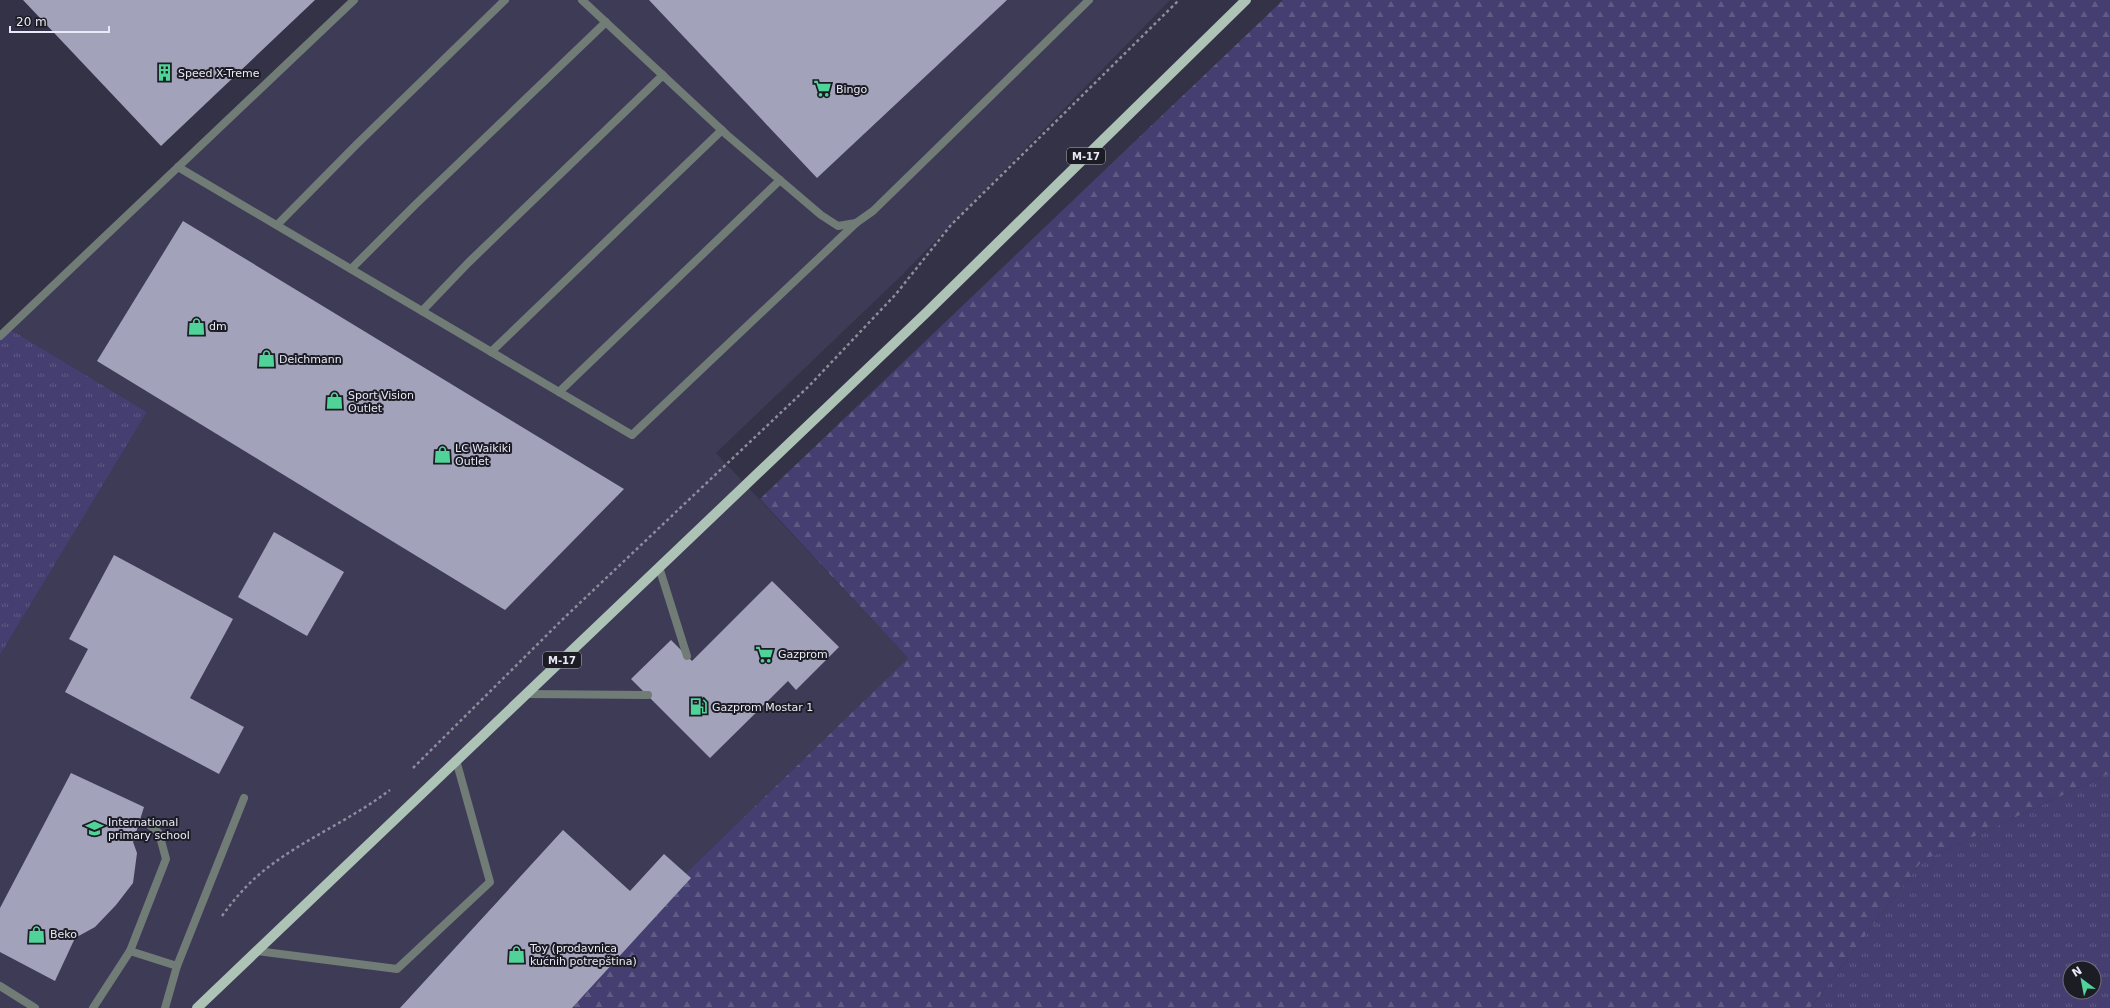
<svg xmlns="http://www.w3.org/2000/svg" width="2110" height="1008" viewBox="0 0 2110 1008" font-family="'DejaVu Sans',sans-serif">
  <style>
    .built { fill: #3d3b56 }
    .grass { fill: url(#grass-tufts); fill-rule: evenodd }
    .forest { fill: url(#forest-firs) }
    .building { fill: #a3a2bb }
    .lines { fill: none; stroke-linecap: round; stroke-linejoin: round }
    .path { stroke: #8e8d9e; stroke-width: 2.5; stroke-dasharray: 3 3; stroke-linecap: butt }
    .lane { stroke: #717c76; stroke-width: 8 }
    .primary { stroke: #acc3b5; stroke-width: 10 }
    .labels { text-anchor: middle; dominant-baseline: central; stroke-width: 4; stroke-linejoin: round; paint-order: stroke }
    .shield { fill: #1c1c25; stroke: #acacb8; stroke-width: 1 }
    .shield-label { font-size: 10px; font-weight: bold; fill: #eae9f7 }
    .poi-label { font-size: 11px; fill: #eae9f7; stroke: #1c1c25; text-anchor: start }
  </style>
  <defs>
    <pattern id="grass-tufts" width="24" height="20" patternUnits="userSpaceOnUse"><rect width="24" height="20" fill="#453e70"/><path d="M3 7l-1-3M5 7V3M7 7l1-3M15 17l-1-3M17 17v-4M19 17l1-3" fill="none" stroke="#605a85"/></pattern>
    <pattern id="forest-firs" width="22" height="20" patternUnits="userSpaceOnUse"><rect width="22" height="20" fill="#453e70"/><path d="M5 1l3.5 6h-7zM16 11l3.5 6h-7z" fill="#605a85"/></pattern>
  </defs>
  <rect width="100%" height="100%" fill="#343247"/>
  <path class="built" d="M354,0H1170L901,276L716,453L908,658L547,1008H0V655L147,412L8,328Z"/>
  <g class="grass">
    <path d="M8,328L147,412L0,655V336Z"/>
    <path d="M2110,773V1008H1810L1922,861ZM2070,968H2094V992H2070Z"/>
  </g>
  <path class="forest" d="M1283,0H2110V773L1922,861L1810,1008H547L908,658L760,499Z"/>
  <g class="building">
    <path d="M23,0H315L161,146Z"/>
    <path d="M649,0H1007L817,178Z"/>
    <path d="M183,221L624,489L505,610L97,361Z"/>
    <path d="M274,532L344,572L307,636L238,597Z"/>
    <path d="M114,555L233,619L190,698L244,727L219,774L65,692L88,649L69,639Z"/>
    <path d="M772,581L839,647L796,690L788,681L710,758L631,679L671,640L692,661Z"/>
    <path d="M71,773L144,807L133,842L137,853L133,883L116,905L95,927L75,938L55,981L0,952V908Z"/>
    <path d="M563,830L630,891L664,854L691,878L572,1008H400Z"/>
  </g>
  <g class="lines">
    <g class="path">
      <path d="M413,768L565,617L809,386L896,294L951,225L1179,0"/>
      <path d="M222,916C235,898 249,882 267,868C306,838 352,819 390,790"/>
    </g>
    <g class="lane">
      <path d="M582,0L727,135L821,215L838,226L856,223L873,211L1089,0"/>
      <path d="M178,167L632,435L856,223"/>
      <path d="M277,225L357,144L505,0"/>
      <path d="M351,269L415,205L606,22"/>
      <path d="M422,311L469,262L663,75"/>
      <path d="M0,336L354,0"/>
      <path d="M491,352L722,130"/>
      <path d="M559,392L780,180"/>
      <path d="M659,567L687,656"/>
      <path d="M527,694L648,695"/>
      <path d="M130,951L166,859L159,833L146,822"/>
      <path d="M257,951L397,969L490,882L456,760"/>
      <path d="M0,986L35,1008"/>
      <path d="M93,1008L130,951L177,966"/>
      <path d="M165,1008L177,966L244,798"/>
    </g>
    <path class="primary" d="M197,1008L926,313L1246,0"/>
  </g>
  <defs>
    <symbol id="building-bare" viewBox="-9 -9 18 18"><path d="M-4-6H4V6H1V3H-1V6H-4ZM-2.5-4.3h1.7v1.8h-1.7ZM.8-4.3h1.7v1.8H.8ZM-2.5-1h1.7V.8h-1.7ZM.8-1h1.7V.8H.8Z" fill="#50d398" stroke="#1c1c25" stroke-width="2.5" paint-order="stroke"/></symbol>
    <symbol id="supermarket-bare" viewBox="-9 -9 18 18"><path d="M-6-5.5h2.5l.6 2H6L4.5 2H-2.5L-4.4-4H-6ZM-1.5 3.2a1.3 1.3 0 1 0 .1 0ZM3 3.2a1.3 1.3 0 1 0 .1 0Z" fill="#50d398" stroke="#1c1c25" stroke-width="2.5" paint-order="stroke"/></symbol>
    <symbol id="shop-bare" viewBox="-9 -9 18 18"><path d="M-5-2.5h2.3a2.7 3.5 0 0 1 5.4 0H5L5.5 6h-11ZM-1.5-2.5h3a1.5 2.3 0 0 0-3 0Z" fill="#50d398" stroke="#1c1c25" stroke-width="2.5" paint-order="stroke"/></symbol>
    <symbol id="fuel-bare" viewBox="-9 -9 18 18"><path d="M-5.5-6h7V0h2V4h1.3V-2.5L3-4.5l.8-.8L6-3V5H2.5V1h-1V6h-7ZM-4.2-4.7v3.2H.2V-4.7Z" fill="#50d398" stroke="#1c1c25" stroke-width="2.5" paint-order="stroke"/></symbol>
    <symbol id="school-bare" viewBox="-9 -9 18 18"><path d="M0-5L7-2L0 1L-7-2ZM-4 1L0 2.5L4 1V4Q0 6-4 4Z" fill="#50d398" stroke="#1c1c25" stroke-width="2.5" paint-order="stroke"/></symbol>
  </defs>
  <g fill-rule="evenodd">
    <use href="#building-bare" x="152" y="60" width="25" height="25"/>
    <use href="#supermarket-bare" x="810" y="76" width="25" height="25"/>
    <use href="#shop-bare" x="184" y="314" width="25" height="25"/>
    <use href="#shop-bare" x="254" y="346" width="25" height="25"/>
    <use href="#shop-bare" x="322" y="388" width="25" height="25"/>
    <use href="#shop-bare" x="430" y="442" width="25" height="25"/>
    <use href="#supermarket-bare" x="752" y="642" width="25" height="25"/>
    <use href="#fuel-bare" x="686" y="694" width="25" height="25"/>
    <use href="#school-bare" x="82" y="816" width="25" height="25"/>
    <use href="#shop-bare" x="24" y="922" width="25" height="25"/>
    <use href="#shop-bare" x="504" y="942" width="25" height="25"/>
  </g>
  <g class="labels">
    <g class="shield">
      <rect x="1067" y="148" width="38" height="16" rx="3"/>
      <rect x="543" y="652" width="38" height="16" rx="3"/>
    </g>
    <g class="shield-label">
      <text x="1086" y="156">M-17</text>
      <text x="562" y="660">M-17</text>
    </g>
    <g class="poi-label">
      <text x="178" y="73">Speed X-Treme</text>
      <text x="836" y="89">Bingo</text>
      <text x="209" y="326">dm</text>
      <text x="279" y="359">Deichmann</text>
      <text x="348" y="395">Sport Vision<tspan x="348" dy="13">Outlet</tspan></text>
      <text x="455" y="448">LC Waikiki<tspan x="455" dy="13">Outlet</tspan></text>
      <text x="778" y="654">Gazprom</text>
      <text x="712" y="707">Gazprom Mostar 1</text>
      <text x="108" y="822">International<tspan x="108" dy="13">primary school</tspan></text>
      <text x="50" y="934">Beko</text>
      <text x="530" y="948">Toy (prodavnica<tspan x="530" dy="13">kućnih potrepština)</tspan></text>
    </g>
  </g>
  <g transform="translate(2082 980) rotate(328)"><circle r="19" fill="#1c1c25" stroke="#6e6e79"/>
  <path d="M0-3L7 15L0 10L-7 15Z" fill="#50d398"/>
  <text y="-6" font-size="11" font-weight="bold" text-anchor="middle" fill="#eae9f7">N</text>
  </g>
  <path d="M10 26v6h99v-6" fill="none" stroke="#eae9f7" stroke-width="2"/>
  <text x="16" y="26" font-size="12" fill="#eae9f7" stroke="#1c1c25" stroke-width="3" paint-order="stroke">20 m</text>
</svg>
